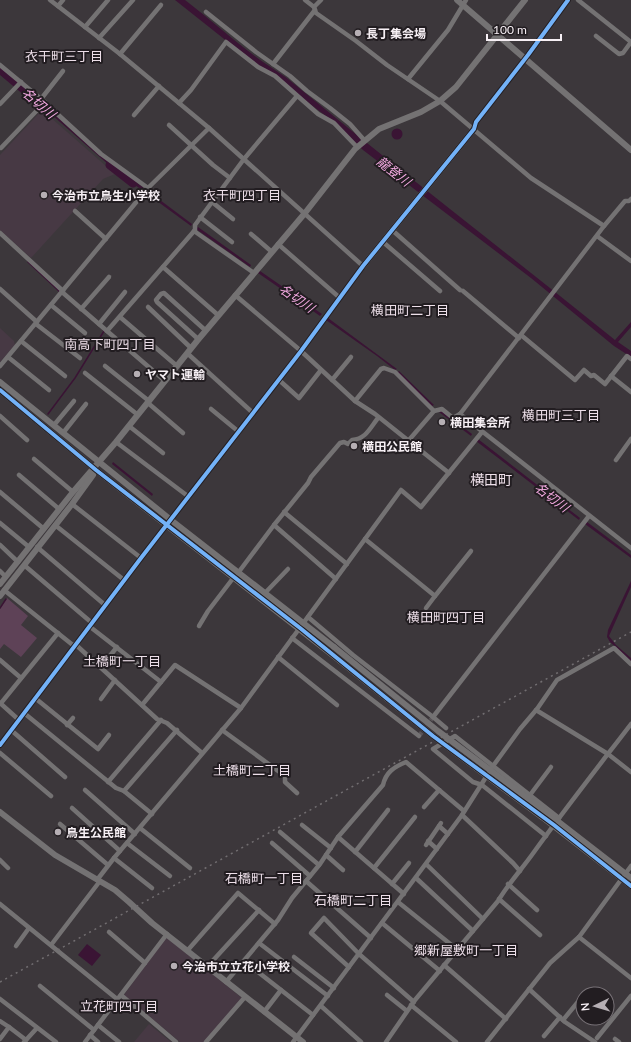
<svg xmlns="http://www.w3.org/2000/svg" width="631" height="1042" viewBox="0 0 631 1042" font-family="Lato,'Noto Sans JP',sans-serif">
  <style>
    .built { fill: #473944 }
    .green { fill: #5e4257 }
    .water { fill: #3a1434 }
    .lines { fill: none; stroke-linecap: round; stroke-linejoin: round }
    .stream { stroke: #3a1434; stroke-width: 1.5 }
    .river { stroke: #3a1434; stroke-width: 9 }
    .minor-tunnel { stroke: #585357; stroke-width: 4.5; stroke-dasharray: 4.5 2; stroke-linecap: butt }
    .minor { stroke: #747273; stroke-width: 4.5 }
    .tertiary { stroke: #747273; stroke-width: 6 }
    .rail { stroke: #726e71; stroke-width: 1.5; stroke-dasharray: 2 4; stroke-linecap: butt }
    .tertiary-bridge { stroke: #747273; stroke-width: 6 }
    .cycleway-casing { stroke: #221d21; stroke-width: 6 }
    .cycleway { stroke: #73b2f8; stroke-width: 4 }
    .poi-dot { fill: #b6afb4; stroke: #221d21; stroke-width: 1.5 }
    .labels { text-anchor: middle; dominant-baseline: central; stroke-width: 4; stroke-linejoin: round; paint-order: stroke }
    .poi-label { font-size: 12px; font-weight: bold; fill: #f7f0f5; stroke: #221d21; text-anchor: start }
    .neighbourhood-label { font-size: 13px; fill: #eddfe9; stroke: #221d21 }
    .water-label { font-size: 13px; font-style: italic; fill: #f4aae2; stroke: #221d21 }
    .quarter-label { font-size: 14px; fill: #eddfe9; stroke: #221d21 }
  </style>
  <rect width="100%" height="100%" fill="#3c373b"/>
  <g class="built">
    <path d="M42,110L115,174L103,179L31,258L0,230V155Z"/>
    <path d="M0,328L14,341L15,345L0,362Z"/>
    <path d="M166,937L242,998L204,1042H180L124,995Z"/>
    <path d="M149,1024L171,1042H134Z"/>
  </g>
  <path class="green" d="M7,598L28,616L21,625L37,638L21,657L4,644L0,649V609Z"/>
  <g class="water">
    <path d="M175,0H185C211,20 236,43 263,62C273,69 284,75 293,83C399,170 508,254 615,340L631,322V327L618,342L631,351V357L614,346L531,278L363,150L330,119L238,50Z"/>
    <path d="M21,84L80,138L120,171L118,173L19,86Z"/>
    <circle cx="397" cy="134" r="5.5"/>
    <path d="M125,174L144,188L142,190L123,177Z"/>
    <path d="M148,191L192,224L191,226L146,193Z"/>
    <path d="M198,227L251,265L250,267L196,229Z"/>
    <path d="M260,271L322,314L320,316L258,273Z"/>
    <path d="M328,318L397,369L395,370L377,356L326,320Z"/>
    <path d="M399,371L434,405L432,406L397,373Z"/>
    <path d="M440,410L472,434L471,436L439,412Z"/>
    <path d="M478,439L580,518L579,520L476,441Z"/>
    <path d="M113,462L153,494L152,496L112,464Z"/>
    <path d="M587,522L631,555V558L585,524Z"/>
    <path d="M631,581V587L609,636L616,645L631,658V661L610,642L607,637L608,630Z"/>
    <path d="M87,944L101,955L92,966L78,955Z"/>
  </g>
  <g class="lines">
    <g class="stream">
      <path d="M28,262L60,292"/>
      <path d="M48,414L75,378L104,331L103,330"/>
      <path d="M0,608L6,599"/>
    </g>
    <g class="river">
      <path d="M0,69L25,90"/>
      <path d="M110,165L133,183"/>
    </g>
    <path class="minor-tunnel" d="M419,736L433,717"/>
    <g class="minor">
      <path d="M305,0L314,7L316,13L356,41L387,65L440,101L531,178L604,226"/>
      <path d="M578,0L631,42"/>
      <path d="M58,6L63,0"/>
      <path d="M314,7L321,0"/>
      <path d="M206,12L256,52L290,76L307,91L330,108L350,124L365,141"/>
      <path d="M85,27L108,0"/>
      <path d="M596,36L619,54L623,53L631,42"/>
      <path d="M99,38L133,0"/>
      <path d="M120,54L161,5"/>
      <path d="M273,64L315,10"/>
      <path d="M0,65L41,99L101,154L148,188"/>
      <path d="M408,79L448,30L466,0"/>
      <path d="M41,99L63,71"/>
      <path d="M179,103L191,90L226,42L258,67L275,76L318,114L334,123L357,147"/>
      <path d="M0,104L21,82"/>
      <path d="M134,115L159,86"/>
      <path d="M169,125L213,165L230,178"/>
      <path d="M474,129L476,122L528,55L568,0"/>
      <path d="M1,148L45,102"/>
      <path d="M212,202L233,219"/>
      <path d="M75,211L106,239"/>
      <path d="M200,217L232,242"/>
      <path d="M392,230L460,290"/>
      <path d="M194,231L254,273"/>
      <path d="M0,233L63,291"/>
      <path d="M251,234L272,252"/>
      <path d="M597,236L631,261"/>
      <path d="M383,242L440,291"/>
      <path d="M278,244L340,298"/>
      <path d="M163,267L218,315"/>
      <path d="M0,289L37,322"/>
      <path d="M463,291L519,338"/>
      <path d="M62,292L107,331"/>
      <path d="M235,295L301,351L355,401L375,414L449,473"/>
      <path d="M51,305L85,333"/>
      <path d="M148,307L191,348"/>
      <path d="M81,309L109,277"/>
      <path d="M120,317L177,366"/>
      <path d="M36,324L80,358"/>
      <path d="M99,324L125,292"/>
      <path d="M521,335L575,380L584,370L591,376L594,375L605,384L627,356L631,359"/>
      <path d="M198,339L157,302L156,300L161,294L164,293L205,330"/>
      <path d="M21,341L65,376"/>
      <path d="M187,353L253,413"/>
      <path d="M8,357L49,390"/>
      <path d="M0,366L148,188L209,128"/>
      <path d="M105,366L149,401"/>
      <path d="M85,373L138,415"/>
      <path d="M611,376L631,392"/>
      <path d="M279,380L299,398L321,370"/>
      <path d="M332,380L351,357"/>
      <path d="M165,381L107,331L195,230V225L244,159L297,96"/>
      <path d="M355,401L381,369L384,368L395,372L434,411"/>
      <path d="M148,403L183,433"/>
      <path d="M211,409L239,432"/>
      <path d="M460,414L631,548"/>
      <path d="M0,416L27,440"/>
      <path d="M54,425L74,401"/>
      <path d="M129,426L163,453"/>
      <path d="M63,433L86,404"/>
      <path d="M409,440L434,411L442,409L453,418L460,414L604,226L625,201H629L631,199"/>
      <path d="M116,442L189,497"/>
      <path d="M34,459L73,492"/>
      <path d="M616,460L631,439"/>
      <path d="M19,475L59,509"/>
      <path d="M0,492L44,529"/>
      <path d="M72,504L141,558"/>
      <path d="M284,512L347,564"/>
      <path d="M0,523L29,547"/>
      <path d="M55,525L124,580"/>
      <path d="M274,525L336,579"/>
      <path d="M365,539L435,596L471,551"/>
      <path d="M0,545L18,562"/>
      <path d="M37,547L105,605"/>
      <path d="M24,565L92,623"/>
      <path d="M0,571L6,577"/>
      <path d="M238,573L274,525L308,483L311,477L340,443L344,442L348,444L352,440C366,439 370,428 378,418"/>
      <path d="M4,590L74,646"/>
      <path d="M265,593L288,569"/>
      <path d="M426,608L435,596"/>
      <path d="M308,617L353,655L433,717"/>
      <path d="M89,626L161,682L175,665L241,708"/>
      <path d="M199,626L208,611L234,577"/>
      <path d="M292,638L419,736"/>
      <path d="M75,644L157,719L167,723L202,753"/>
      <path d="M278,657L337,705"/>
      <path d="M0,660L21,678"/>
      <path d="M101,667L117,647"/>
      <path d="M35,698L98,749L109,735"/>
      <path d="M101,699L115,680"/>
      <path d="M0,703L19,720"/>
      <path d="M1,703L58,633"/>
      <path d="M142,705L161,682"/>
      <path d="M536,710L608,754L631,772"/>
      <path d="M24,713L116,788L124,791L152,814"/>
      <path d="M67,725L73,718"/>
      <path d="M446,728L433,717L589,516"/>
      <path d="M11,730L65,777"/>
      <path d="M222,730L285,776V782L297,793"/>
      <path d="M0,745L141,558L301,351L363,266L209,128L120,54L50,0"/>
      <path d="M0,753L51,796"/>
      <path d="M108,782L161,720"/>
      <path d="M85,790L135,834"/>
      <path d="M124,791L177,730"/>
      <path d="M530,795L551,767"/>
      <path d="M424,807L439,790"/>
      <path d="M72,808L120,851"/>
      <path d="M462,815L513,863L520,871"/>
      <path d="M60,824L108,865"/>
      <path d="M302,825L331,848"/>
      <path d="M439,826L448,834"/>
      <path d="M140,828L190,868"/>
      <path d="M280,832L319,865"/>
      <path d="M546,836L482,785L473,782L433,749L455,736L559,818"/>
      <path d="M338,837L404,894"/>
      <path d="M428,841L437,849"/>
      <path d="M127,843L170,876"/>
      <path d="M272,843L310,876"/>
      <path d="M426,845L441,823"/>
      <path d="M355,852L388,810"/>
      <path d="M326,855L343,870"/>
      <path d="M114,858L152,888"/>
      <path d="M0,860L8,868"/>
      <path d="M426,864L483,919"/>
      <path d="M374,868L415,817"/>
      <path d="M416,878L473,931"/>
      <path d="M97,880L114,858L241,708L401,490L421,507L482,432"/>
      <path d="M306,881L371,938"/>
      <path d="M392,884L409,863"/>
      <path d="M508,884L537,910"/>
      <path d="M499,899L540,935"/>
      <path d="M398,902L454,947"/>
      <path d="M0,904L117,999"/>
      <path d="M382,923L440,971"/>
      <path d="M109,932L145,963"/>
      <path d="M579,937L631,978"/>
      <path d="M259,943L328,996"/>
      <path d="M51,945L100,881"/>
      <path d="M16,946L29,928"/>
      <path d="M187,951L238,893L275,924"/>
      <path d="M294,957L334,988"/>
      <path d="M244,961L313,1015"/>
      <path d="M444,965L506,1019"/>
      <path d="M207,967L259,910"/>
      <path d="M349,967L311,933L324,918L359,954L414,1002"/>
      <path d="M226,982L278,920L292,898L320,864L338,837L383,785C386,772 394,767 406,762L464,811"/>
      <path d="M40,986L94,1030"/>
      <path d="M529,989L565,1022L595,1042"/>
      <path d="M121,995L176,1042"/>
      <path d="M387,995L407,1011"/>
      <path d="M0,999L56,1042"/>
      <path d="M411,1005L456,1042"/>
      <path d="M321,1006L361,1042"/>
      <path d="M264,1012L281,990"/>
      <path d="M563,1020L582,997"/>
      <path d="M0,1021L9,1027"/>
      <path d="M98,1025L119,1042"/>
      <path d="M90,1035L98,1042"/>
      <path d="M544,1036L560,1017"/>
      <path d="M597,1038L631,996"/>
      <path d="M0,1039L9,1027L26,1040L24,1042"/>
      <path d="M615,1039L619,1042"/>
      <path d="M26,1040L37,1028"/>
      <path d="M85,1042L167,934"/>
      <path d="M206,1042L245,997"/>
      <path d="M293,1042L462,815L493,766L520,729L537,709L557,680L614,648L631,664"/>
      <path d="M386,1042L415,1000L498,901C508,884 522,869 534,852C565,809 598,767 631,724"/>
      <path d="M487,1042L550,963L579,937L631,866"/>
    </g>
    <g class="tertiary">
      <path d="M457,0L631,150"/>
      <path d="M363,266L474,129"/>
      <path d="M0,382L171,520L334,647"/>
      <path d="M0,390L96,470L340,661"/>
      <path d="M0,584L73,492L116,442L197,341L305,213L355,149L379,129L421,112L440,101L456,87L525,0"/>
      <path d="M0,596L72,504L93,475"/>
      <path d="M0,812L55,855L115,890L129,902L152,923L303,1042"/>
      <path d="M546,812L631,878"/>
      <path d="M542,817L631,886"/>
    </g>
    <path class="rail" d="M0,982L631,632"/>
    <g class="tertiary-bridge">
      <path d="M334,647L438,731L546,812"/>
      <path d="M340,661L433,736L542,817"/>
    </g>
    <defs>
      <g id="cycleway">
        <path d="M0,390L96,470L300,628L433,736L554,825L631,886"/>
        <path d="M0,745L141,558L301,351L363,266L474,129L476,122L528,55L568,0"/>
      </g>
    </defs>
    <use href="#cycleway" class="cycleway-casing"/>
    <use href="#cycleway" class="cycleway"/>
  </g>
  <g class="poi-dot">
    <circle cx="358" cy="33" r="4"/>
    <circle cx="44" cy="195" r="4"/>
    <circle cx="137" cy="374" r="4"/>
    <circle cx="442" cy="422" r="4"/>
    <circle cx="354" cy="446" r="4"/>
    <circle cx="58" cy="832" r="4"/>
    <circle cx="174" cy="966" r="4"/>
  </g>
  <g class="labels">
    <g class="poi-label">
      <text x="366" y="33">長丁集会場</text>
      <text x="52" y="195">今治市立鳥生小学校</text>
      <text x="145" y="374">ヤマト運輸</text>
      <text x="450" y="422">横田集会所</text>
      <text x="362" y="446">横田公民館</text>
      <text x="66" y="832">鳥生公民館</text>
      <text x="182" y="966">今治市立立花小学校</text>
    </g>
    <g class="neighbourhood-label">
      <text x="64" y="56">衣干町三丁目</text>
      <text x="242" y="195">衣干町四丁目</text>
      <text x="410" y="310">横田町二丁目</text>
      <text x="110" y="344">南高下町四丁目</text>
      <text x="561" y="415">横田町三丁目</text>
      <text x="446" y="617">横田町四丁目</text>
      <text x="122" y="661">土橋町一丁目</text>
      <text x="252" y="770">土橋町二丁目</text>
      <text x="264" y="878">石橋町一丁目</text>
      <text x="353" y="900">石橋町二丁目</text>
      <text x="466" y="950">郷新屋敷町一丁目</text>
      <text x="119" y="1006">立花町四丁目</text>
    </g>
    <g class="water-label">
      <text transform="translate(39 103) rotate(41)">名切川</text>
      <text transform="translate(394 171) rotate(38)">龍登川</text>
      <text transform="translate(297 298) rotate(35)">名切川</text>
      <text transform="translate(552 497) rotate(37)">名切川</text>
    </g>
    <g class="quarter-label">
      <text x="491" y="479">横田町</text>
    </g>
  </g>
  <g transform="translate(595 1006) rotate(265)"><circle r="19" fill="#221d21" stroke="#777176"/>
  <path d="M0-3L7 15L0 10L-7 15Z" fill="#b6afb4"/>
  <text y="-6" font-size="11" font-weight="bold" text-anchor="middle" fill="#f7f0f5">N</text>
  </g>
  <path d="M487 34v6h74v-6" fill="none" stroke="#f7f0f5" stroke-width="2"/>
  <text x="493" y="34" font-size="12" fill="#f7f0f5" stroke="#221d21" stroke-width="3" paint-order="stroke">100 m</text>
</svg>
